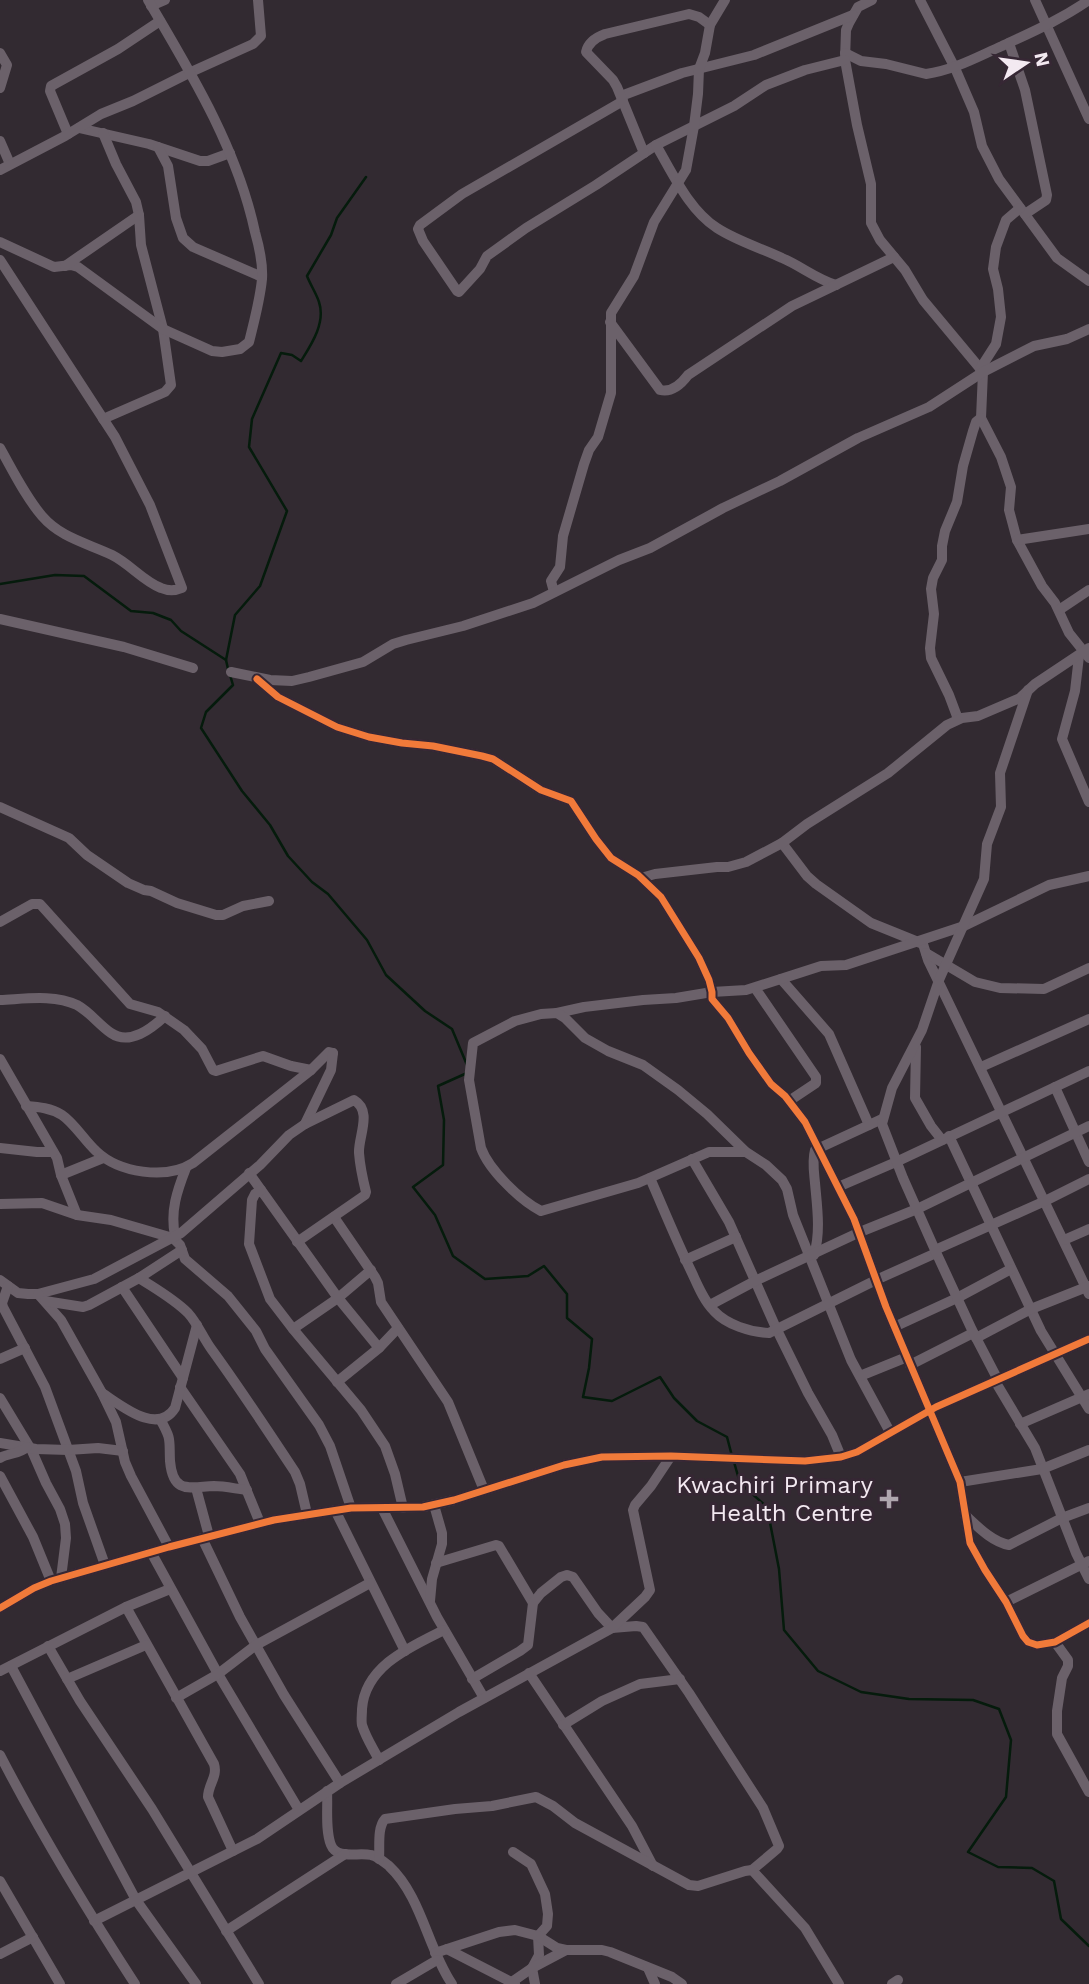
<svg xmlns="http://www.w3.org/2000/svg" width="1089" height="1984" viewBox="0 0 1089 1984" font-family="'Work Sans',sans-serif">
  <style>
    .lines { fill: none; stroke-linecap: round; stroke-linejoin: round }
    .stream { stroke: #051b0c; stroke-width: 2.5 }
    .minor { stroke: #6b616a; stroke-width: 10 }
    .cycleway-casing { stroke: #362734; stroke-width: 11 }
    .cycleway { stroke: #f17a3a; stroke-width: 7 }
    .poi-dot { fill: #afa6ae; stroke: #362734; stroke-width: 2.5 }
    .labels { text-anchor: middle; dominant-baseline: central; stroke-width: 6; stroke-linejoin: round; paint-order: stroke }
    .poi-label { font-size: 24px; fill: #f3e9f1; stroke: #362734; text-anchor: end }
  </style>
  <rect width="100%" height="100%" fill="#322a31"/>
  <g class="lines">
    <g class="stream">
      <path d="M0,584L55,575L84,576L131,611L153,613L171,620L181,631L226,660"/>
      <path d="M228,669L226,660L235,615L260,586L287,511L249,447L252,419L281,353L292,355L301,361C311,345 326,323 319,302C316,293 311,286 307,276L331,235L337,218L366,177"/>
      <path d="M230,675L233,685L206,712L201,728L242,791L270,825L288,856L312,882L328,894L367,940L386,975L425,1011L452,1029L467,1065"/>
      <path d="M467,1073L438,1086L444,1120L443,1165L413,1187L435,1215L453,1256L485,1279L528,1276L544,1266L567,1294V1318L592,1339L589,1368L583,1397L612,1401L660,1377L674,1398L697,1421L727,1437L732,1456"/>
      <path d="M734,1462L740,1483L767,1507L779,1569L784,1630L818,1671L861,1692L909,1699L973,1700L999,1709L1011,1740L1006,1797L968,1852L998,1867L1032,1868L1054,1881L1061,1919L1089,1946"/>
    </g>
    <g class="minor">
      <path d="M872,0L858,7L849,23L846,30L845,60L857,125L871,184V223L880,240L905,270L923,300L983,372L981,418L1001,457L1011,487L1009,510L1017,540L1042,586L1055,603L1069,633L1089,658"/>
      <path d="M920,0L955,68L974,112L982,146L999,179L1057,258L1089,281"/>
      <path d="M1035,0L1089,119"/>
      <path d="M151,6L165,0"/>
      <path d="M1009,43L1025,90L1047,195L1046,200L1025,214"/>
      <path d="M0,53L7,65L0,88"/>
      <path d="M845,53L861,61L886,64L926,74C954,70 977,57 1002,46C1032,32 1062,19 1089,0"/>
      <path d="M621,96L682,73L754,55L853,15"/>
      <path d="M623,101L462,194L420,225L418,229L423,241L457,291L459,292L480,269L487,256L526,228L596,185L656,145L734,106L766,85L805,70L845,60"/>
      <path d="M79,128L149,144L200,161H208L230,153"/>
      <path d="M103,133L116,164L136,202L139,215L141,245L163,329L171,385L165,392L103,419"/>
      <path d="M68,134L50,91L51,86L118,49L160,21"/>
      <path d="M0,141L10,164"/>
      <path d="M656,145C673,174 689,210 717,228C737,241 761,248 782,258C801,266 816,279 836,285"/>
      <path d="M158,147L168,166L176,218L183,238L193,247L262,277"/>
      <path d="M644,153L617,87L613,80L586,52C588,43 597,37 605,34L689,14L699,17L710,25"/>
      <path d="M0,170L65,136L101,114L133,101L191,72L253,44L261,36L258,0"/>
      <path d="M0,242L54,267L71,265L78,267L163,329L212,351L222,352L240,349L249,342C254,322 260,300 262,279C263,264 259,246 255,232C237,148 191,73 148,0"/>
      <path d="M0,260L115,437L150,505L182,588C175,591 168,591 161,588C143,581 130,564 112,555C87,543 61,538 42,516C25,496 13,471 0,448"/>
      <path d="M65,266L139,215"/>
      <path d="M610,322L660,390C672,393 682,383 688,375L792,306L894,257"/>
      <path d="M980,369L996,344L1001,317L998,289L993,269L996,247L1006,220L1020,208"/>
      <path d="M1017,540L1089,529"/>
      <path d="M554,592L551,581L560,567L563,536L584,464L589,450L598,437L611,393V313L634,276L654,222L686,170L694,126L698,94L699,69L705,53L710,25L725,0"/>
      <path d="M1059,610L1089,590"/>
      <path d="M0,619L124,647L193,668"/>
      <path d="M1079,656L1075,691L1062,739L1089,802"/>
      <path d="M231,672L270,680L292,681L309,677L363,662L393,644L406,640L463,626L533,603L619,560L650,548L723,508L780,481L858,438L929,407L983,372L1034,346L1067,339L1089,329"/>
      <path d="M257,679L278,697L337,727L369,737L402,743L433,746L482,756L493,759L541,790L571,801L596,839L611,858L638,875L661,897L699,958L709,980L712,992V999L728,1018L749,1053L771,1084L785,1096L805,1122L854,1219L886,1307L960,1482L970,1543L985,1570L1006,1602L1023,1636L1028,1642L1037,1645L1055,1642L1089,1623"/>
      <path d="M958,719L949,695L931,658L930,648L934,614L931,589L933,578L942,560V546L945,531L957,502L963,466L973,431L976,422L981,418"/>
      <path d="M0,807L69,838L87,855L128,883L144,890L151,891L177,903L216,915H223L243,906L269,901"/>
      <path d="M782,843L807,876L816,884L871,923L923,944L928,960L1089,1294"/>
      <path d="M641,878L655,874L717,867H728L746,862L782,843L807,824L888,773L947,725L962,718L978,716L1020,698L1035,684L1089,648"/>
      <path d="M0,922L32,904H40L130,1004L158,1012L184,1030L202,1049L213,1070L216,1071L263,1056L291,1066L311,1070"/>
      <path d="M926,953L975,982L1000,988L1044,989L1089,968"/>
      <path d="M781,979L829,1034L869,1125"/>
      <path d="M755,988L816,1077V1083L789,1101"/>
      <path d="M0,1000C24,999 54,994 77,1005C90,1012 99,1025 111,1033C130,1046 152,1028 165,1016"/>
      <path d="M557,1013L584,1007L643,1000L676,998L712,992L746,990L821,966L846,965L964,926L1049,885L1089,876"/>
      <path d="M916,1047L915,1098L931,1126L942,1140"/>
      <path d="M0,1059L57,1158L61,1175L77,1215"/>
      <path d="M981,1067L1089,1019"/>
      <path d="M1055,1087L1089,1162"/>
      <path d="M26,1106C39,1107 51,1108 62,1115C74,1123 85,1141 96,1151C119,1173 166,1180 193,1163L311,1070L329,1052L333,1053"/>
      <path d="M305,1124L331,1070L333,1053"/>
      <path d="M949,1136L1041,1331L1089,1409"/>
      <path d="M0,1148L37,1152H53"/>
      <path d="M746,1152H709L638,1183L541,1211C520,1200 489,1170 481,1148L469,1080L473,1043L515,1021L541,1014L557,1013L565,1018L585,1038L608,1051L643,1065L678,1090L707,1114L746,1152L766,1165L782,1180L787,1189L793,1215L851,1360L890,1432"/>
      <path d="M692,1159L729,1222L776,1328L808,1393L832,1435L841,1457"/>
      <path d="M249,1173L338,1298L379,1348"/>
      <path d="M61,1175L103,1158"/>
      <path d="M650,1178C664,1210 677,1242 692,1273C698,1286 704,1301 714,1311C727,1325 750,1332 769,1333L876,1280L936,1253"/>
      <path d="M838,1187L896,1162L1089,1071"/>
      <path d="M261,1190L255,1194L252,1200L249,1244L270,1299L293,1329L361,1410L385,1446L395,1474L403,1508"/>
      <path d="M0,1204L42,1203L77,1215L111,1220L173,1238L180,1245L185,1259L228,1296L256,1331L265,1349L319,1425L330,1446L351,1508"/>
      <path d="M334,1217L375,1277L378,1283L381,1302L448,1402L484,1490"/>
      <path d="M175,1236C170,1211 177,1191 186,1168"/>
      <path d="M1064,1240L1089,1229"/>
      <path d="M935,1250L1045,1201L1089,1179"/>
      <path d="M814,1255C821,1232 817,1206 815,1183C814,1172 812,1161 815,1150L882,1119"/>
      <path d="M685,1260L736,1237"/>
      <path d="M139,1278C156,1289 174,1299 188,1313C198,1324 203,1338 212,1350C241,1390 268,1431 295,1472L300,1484L307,1514"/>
      <path d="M0,1280L18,1293L28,1294H38L94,1279L181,1233L260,1165L289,1135L305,1124L354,1100C373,1111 358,1137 359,1153C360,1166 363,1180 366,1192L365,1195L297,1242"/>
      <path d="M8,1286L2,1303L3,1307L45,1387L76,1471L83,1503L105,1565"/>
      <path d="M122,1287L183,1378"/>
      <path d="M38,1294L61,1320L102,1393L116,1422L125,1462L131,1476L169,1547"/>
      <path d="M45,1301L83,1307L89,1305L139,1278L182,1250"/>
      <path d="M710,1305L757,1280L860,1232L917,1209L1089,1126"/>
      <path d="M894,1327L957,1298L1011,1269"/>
      <path d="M293,1329L338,1298L371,1270"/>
      <path d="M976,1338L1031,1309L1089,1286"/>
      <path d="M0,1359L25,1348"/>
      <path d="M910,1365L973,1333"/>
      <path d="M860,1376L907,1357"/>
      <path d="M998,1380L972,1330L935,1250L903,1178L882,1124L892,1088L922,1030L939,980L984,879L987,844L1001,807L1000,773L1028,690"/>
      <path d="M995,1381L1035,1448L1076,1553L1089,1579"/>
      <path d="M337,1382L379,1348L398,1328"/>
      <path d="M180,1387L240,1474L260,1523"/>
      <path d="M102,1393C121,1405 157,1436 175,1408L197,1325"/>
      <path d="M0,1398L32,1451L46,1483L60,1509L65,1524L66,1538L61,1578"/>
      <path d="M160,1419C172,1440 169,1439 170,1461C173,1495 190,1487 214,1486C225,1486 237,1489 247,1490"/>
      <path d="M1020,1424L1089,1394"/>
      <path d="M0,1443L36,1449L68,1450L98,1448L123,1451"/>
      <path d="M0,1458C8,1453 20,1454 27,1447"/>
      <path d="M0,1476L33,1537L51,1581"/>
      <path d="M960,1482L1042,1469L1089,1450"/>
      <path d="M196,1488L209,1536"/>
      <path d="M382,1508L437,1617L484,1698"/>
      <path d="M335,1510L405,1651"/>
      <path d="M965,1515C977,1526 992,1542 1009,1545L1062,1518L1089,1508"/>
      <path d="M202,1538L240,1617L284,1695L340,1783"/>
      <path d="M151,1552L218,1674L299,1810"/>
      <path d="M436,1563L496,1545L499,1546L533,1603"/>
      <path d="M430,1601L432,1579L442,1544V1533L434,1505"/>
      <path d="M1006,1602L1089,1561"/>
      <path d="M126,1607L214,1764C218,1777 208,1784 208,1797L233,1851"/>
      <path d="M0,1608L34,1588L51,1581L169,1547L274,1520L351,1508L423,1507L454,1500L564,1465L602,1457L671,1456L805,1461L841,1457L857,1452L936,1407L1089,1339"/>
      <path d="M1055,1642L1068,1660V1666L1062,1678L1057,1711V1734L1089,1792"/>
      <path d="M48,1646L80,1701L152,1809L259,1984"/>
      <path d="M11,1666L136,1900L196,1984"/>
      <path d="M0,1671L126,1607L170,1589"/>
      <path d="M529,1673L632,1826L653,1866"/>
      <path d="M67,1679L146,1645"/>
      <path d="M472,1679L520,1651L528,1645L533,1603L541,1593L561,1577L567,1575L573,1577L598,1613L612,1628L636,1626L643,1627L689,1693L763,1808L779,1846L777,1849L752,1870"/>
      <path d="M176,1698L218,1674L256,1645L370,1583"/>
      <path d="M563,1725L602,1701L640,1684L680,1679"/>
      <path d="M0,1755C41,1834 87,1910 135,1984"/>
      <path d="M379,1760C373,1748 366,1738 362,1725C361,1720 362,1715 362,1709C365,1666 410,1647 444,1630"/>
      <path d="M327,1791C328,1808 325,1830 331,1845C337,1860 358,1852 371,1855C377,1856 384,1862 389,1866C422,1897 427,1947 452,1984"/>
      <path d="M513,1852L531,1864L545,1894L548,1914L547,1926L538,1936L539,1955L532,1968L535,1984"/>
      <path d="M379,1859C380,1846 377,1828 385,1819L455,1809L492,1806L536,1797L553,1806L575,1823L689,1885L698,1886L745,1871L752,1870L805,1928L839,1984"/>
      <path d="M0,1881L60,1984"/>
      <path d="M94,1921L257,1839L340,1783L459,1712L612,1628L645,1597L650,1590L633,1510L635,1505L651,1486L671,1456"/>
      <path d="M226,1931L345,1854"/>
      <path d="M447,1949L515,1984"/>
      <path d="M435,1953L499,1932L515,1930L538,1936L557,1948L566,1950H602L610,1952L672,1977L682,1984"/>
      <path d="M0,1954L33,1937"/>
      <path d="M648,1968L655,1984"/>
      <path d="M396,1984L437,1960"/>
      <path d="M509,1984L532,1968L566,1950"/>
      <path d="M892,1984L898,1980"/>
    </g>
    <defs>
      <g id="cycleway">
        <path d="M257,679L278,697L337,727L369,737L402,743L433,746L482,756L493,759L541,790L571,801L596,839L611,858L638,875L661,897L699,958L709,980L712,992V999L728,1018L749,1053L771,1084L785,1096L805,1122L854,1219L886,1307L960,1482L970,1543L985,1570L1006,1602L1023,1636L1028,1642L1037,1645L1055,1642L1089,1623"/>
        <path d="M0,1608L34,1588L51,1581L169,1547L274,1520L351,1508L423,1507L454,1500L564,1465L602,1457L671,1456L805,1461L841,1457L857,1452L936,1407L1089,1339"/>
      </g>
    </defs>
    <use href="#cycleway" class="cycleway-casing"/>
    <use href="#cycleway" class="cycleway"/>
  </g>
  <path class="poi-dot" d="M885.5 1488.5h7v7h7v7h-7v7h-7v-7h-7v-7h7z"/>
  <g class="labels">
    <g class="poi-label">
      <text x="873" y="1485">Kwachiri Primary<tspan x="873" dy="28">Health Centre</tspan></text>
    </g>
  </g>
  <g transform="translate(1026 63) rotate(77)" stroke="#362734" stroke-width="5" paint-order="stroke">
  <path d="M0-5L12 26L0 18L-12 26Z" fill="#f3e9f1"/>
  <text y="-10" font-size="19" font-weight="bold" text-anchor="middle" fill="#f3e9f1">N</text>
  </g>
</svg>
